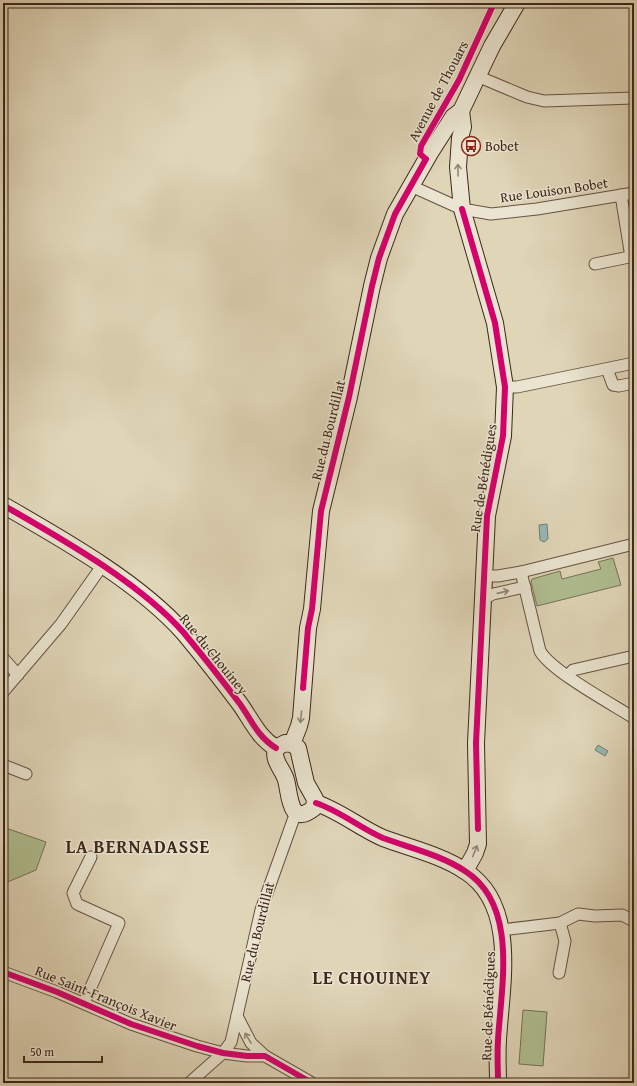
<svg xmlns="http://www.w3.org/2000/svg" width="637" height="1086" viewBox="0 0 637 1086" font-family="'Gentium Book Plus',serif">
  <style>
    .green { fill: #afbe90; stroke: #767256 }
    .water { fill: #95b8b5; stroke: #727e78 }
    .lines { fill: none; stroke-linecap: round; stroke-linejoin: round }
    .street-casing { stroke: #665243; stroke-width: 13 }
    .secondary-casing { stroke: #3e271c; stroke-width: 18 }
    .street { stroke: #eae4d0; stroke-width: 11 }
    .secondary { stroke: #eae4d0; stroke-width: 16 }
    .cycleway-casing { stroke: #eae4d0; stroke-width: 8 }
    .cycleway { stroke: #d6006c; stroke-width: 6 }
    .oneway { stroke: #948676 }
    .labels { text-anchor: middle; dominant-baseline: central; stroke-width: 3; stroke-linejoin: round; paint-order: stroke }
    .street-label { font-size: 14px; fill: #3e271c; stroke: #eae4d0 }
    .poi-label { font-size: 14px; fill: #3e271c; stroke: #eae4d0; text-anchor: start }
    .district-label { font-size: 18px; font-weight: bold; letter-spacing: 1px; fill: #3e271c; stroke: #eae4d0 }
  </style>
  <rect width="100%" height="100%" fill="#dfd5b7"/>
  <filter id="stains"><feTurbulence type="fractalNoise" baseFrequency=".005" numOctaves="4"/><feColorMatrix values="0 0 0 0 .2 0 0 0 0 .09 0 0 0 0 .02 0 0 0 .5 -.17"/></filter>
  <radialGradient id="worn" r=".72"><stop offset=".6" stop-color="#630" stop-opacity="0"/><stop offset="1" stop-color="#630" stop-opacity=".3"/></radialGradient>
  <g class="green">
    <path d="M613,558L621,585L537,606L531,582L532,579L560,571L562,579L601,569L598,562Z"/>
    <path d="M3,827L46,842L36,870L3,884Z"/>
    <path d="M523,1010L547,1012L543,1066L519,1064Z"/>
  </g>
  <g class="water">
    <path d="M547,524L548,539L544,542L540,540L539,525Z"/>
    <path d="M598,745L608,751L605,756L595,750Z"/>
  </g>
  <g class="lines">
    <defs>
      <g id="street">
        <path d="M477,76L527,97L544,101L634,98"/>
        <path d="M411,186L462,209L491,214L537,209L634,193"/>
        <path d="M621,195L631,257"/>
        <path d="M595,264L634,256"/>
        <path d="M607,369L613,385L619,386L634,383"/>
        <path d="M505,387H517L634,363"/>
        <path d="M521,572L540,651C551,671 612,704 634,718"/>
        <path d="M483,576H498L521,572L634,544"/>
        <path d="M483,599L493,594L525,587"/>
        <path d="M3,658L18,675"/>
        <path d="M568,676L573,670L634,656"/>
        <path d="M3,692L61,624L102,566"/>
        <path d="M3,765L26,774"/>
        <path d="M501,930L560,923L578,914L595,916L622,915L634,921"/>
        <path d="M3,972L57,992L131,1024L197,1046L223,1053L247,1056H265L312,1083"/>
        <path d="M559,973L565,941L560,923"/>
        <path d="M84,1003L119,923L77,904L73,893L91,857"/>
        <path d="M237,1016L251,1043L265,1056"/>
        <path d="M189,1083L223,1053L231,1042L261,910L296,812"/>
      </g>
      <g id="secondary">
        <path d="M461,111L463,127L460,138L458,167L462,209L495,323L505,387L503,436L487,516L476,743L478,844L475,853L465,871"/>
        <path d="M3,505C62,539 139,582 184,633C203,656 222,680 240,704C252,721 258,737 276,748"/>
        <path d="M285,743L292,744L298,748L306,783L315,799L314,808C289,828 290,794 286,780C283,769 272,761 276,748Z"/>
        <path d="M292,744L299,726L301,718L308,628L312,609L321,511L349,397L372,286L379,258L395,214L430,153L453,117L461,111L492,46L517,3"/>
        <path d="M316,803C340,811 360,828 383,838C410,848 441,855 465,871C519,905 501,987 498,1040C497,1055 498,1069 498,1083"/>
      </g>
    </defs>
    <use href="#street" class="street-casing"/>
    <use href="#secondary" class="secondary-casing"/>
    <use href="#street" class="street"/>
    <use href="#secondary" class="secondary"/>
    <defs>
      <g id="cycleway">
        <path d="M462,209L495,323L505,387L503,436L487,516L476,743L478,829"/>
        <path d="M3,505C62,539 139,582 184,633C203,656 222,680 240,704C252,721 258,737 276,748"/>
        <path d="M303,688L308,628L312,609L321,511L349,397L372,286L379,258L395,214L426,159L420,154L421,146L459,80L494,3"/>
        <path d="M316,803C340,811 360,828 383,838C410,848 441,855 465,871C519,905 501,987 498,1040C497,1055 498,1069 498,1083"/>
        <path d="M3,972L57,992L131,1024L197,1046L223,1053L247,1056H265L312,1083"/>
      </g>
    </defs>
    <use href="#cycleway" class="cycleway-casing"/>
    <use href="#cycleway" class="cycleway"/>
  </g>
  <defs><path id="oneway-shaft" d="M-6 0H5M1.5-3L5.5 0L1.5 3" fill="none" stroke-width="1.6" stroke-linecap="round" stroke-linejoin="round"/></defs>
  <g class="oneway">
    <use href="#oneway-shaft" transform="translate(458 170) rotate(-91)"/>
    <use href="#oneway-shaft" transform="translate(503 592) rotate(-13)"/>
    <use href="#oneway-shaft" transform="translate(301 717) rotate(96)"/>
    <use href="#oneway-shaft" transform="translate(475 851) rotate(-68)"/>
    <use href="#oneway-shaft" transform="translate(248 1038) rotate(-122)"/>
  </g>
  <defs>
    <symbol id="bus-ring" viewBox="-11 -11 22 22"><circle r="9.5" fill="#eae4d0" stroke="#8f2418" stroke-width="1.5"/><path d="M-5-6H5V4H4V6H2V4H-2V6H-4V4H-5ZM-3.5-4V0h7V-4ZM-3.5 1.2v1.5H-2V1.2ZM2 1.2v1.5H3.5V1.2Z" fill="#8f2418"/></symbol>
  </defs>
  <g fill-rule="evenodd">
    <use href="#bus-ring" x="460" y="135" width="22" height="22"/>
  </g>
  <g class="labels">
    <g class="street-label">
      <text transform="translate(438 91) rotate(-62)">Avenue de Thouars</text>
      <text transform="translate(554 190) rotate(-8)">Rue Louison Bobet</text>
      <text transform="translate(328 430) rotate(-76)">Rue du Bourdillat</text>
      <text transform="translate(483 478) rotate(-81)">Rue de Bénédigues</text>
      <text transform="translate(214 654) rotate(51)">Rue du Chouiney</text>
      <text transform="translate(257 932) rotate(-76)">Rue du Bourdillat</text>
      <text transform="translate(106 998) rotate(22)">Rue Saint-François Xavier</text>
      <text transform="translate(488 1006) rotate(-88)">Rue de Bénédigues</text>
    </g>
    <g class="poi-label">
      <text x="485" y="146">Bobet</text>
    </g>
    <g class="district-label">
      <text x="138" y="846">LA BERNADASSE</text>
      <text x="372" y="977">LE CHOUINEY</text>
    </g>
  </g>
  <rect width="637" height="1086" fill="none" stroke="#dfd5b7" stroke-width="16"/>
  <rect x="4" y="4" width="629" height="1078" fill="none" stroke="#3e271c" stroke-width="2"/>
  <rect x="8" y="8" width="621" height="1070" fill="none" stroke="#3e271c"/>
  <path d="M24 1056v6h78v-6" fill="none" stroke="#3e271c" stroke-width="2"/>
  <text x="30" y="1056" font-size="12" fill="#3e271c" stroke="#eae4d0" stroke-width="3" paint-order="stroke">50 m</text>
  <rect width="100%" height="100%" filter="url(#stains)"/>
  <rect width="100%" height="100%" fill="url(#worn)"/>
</svg>
